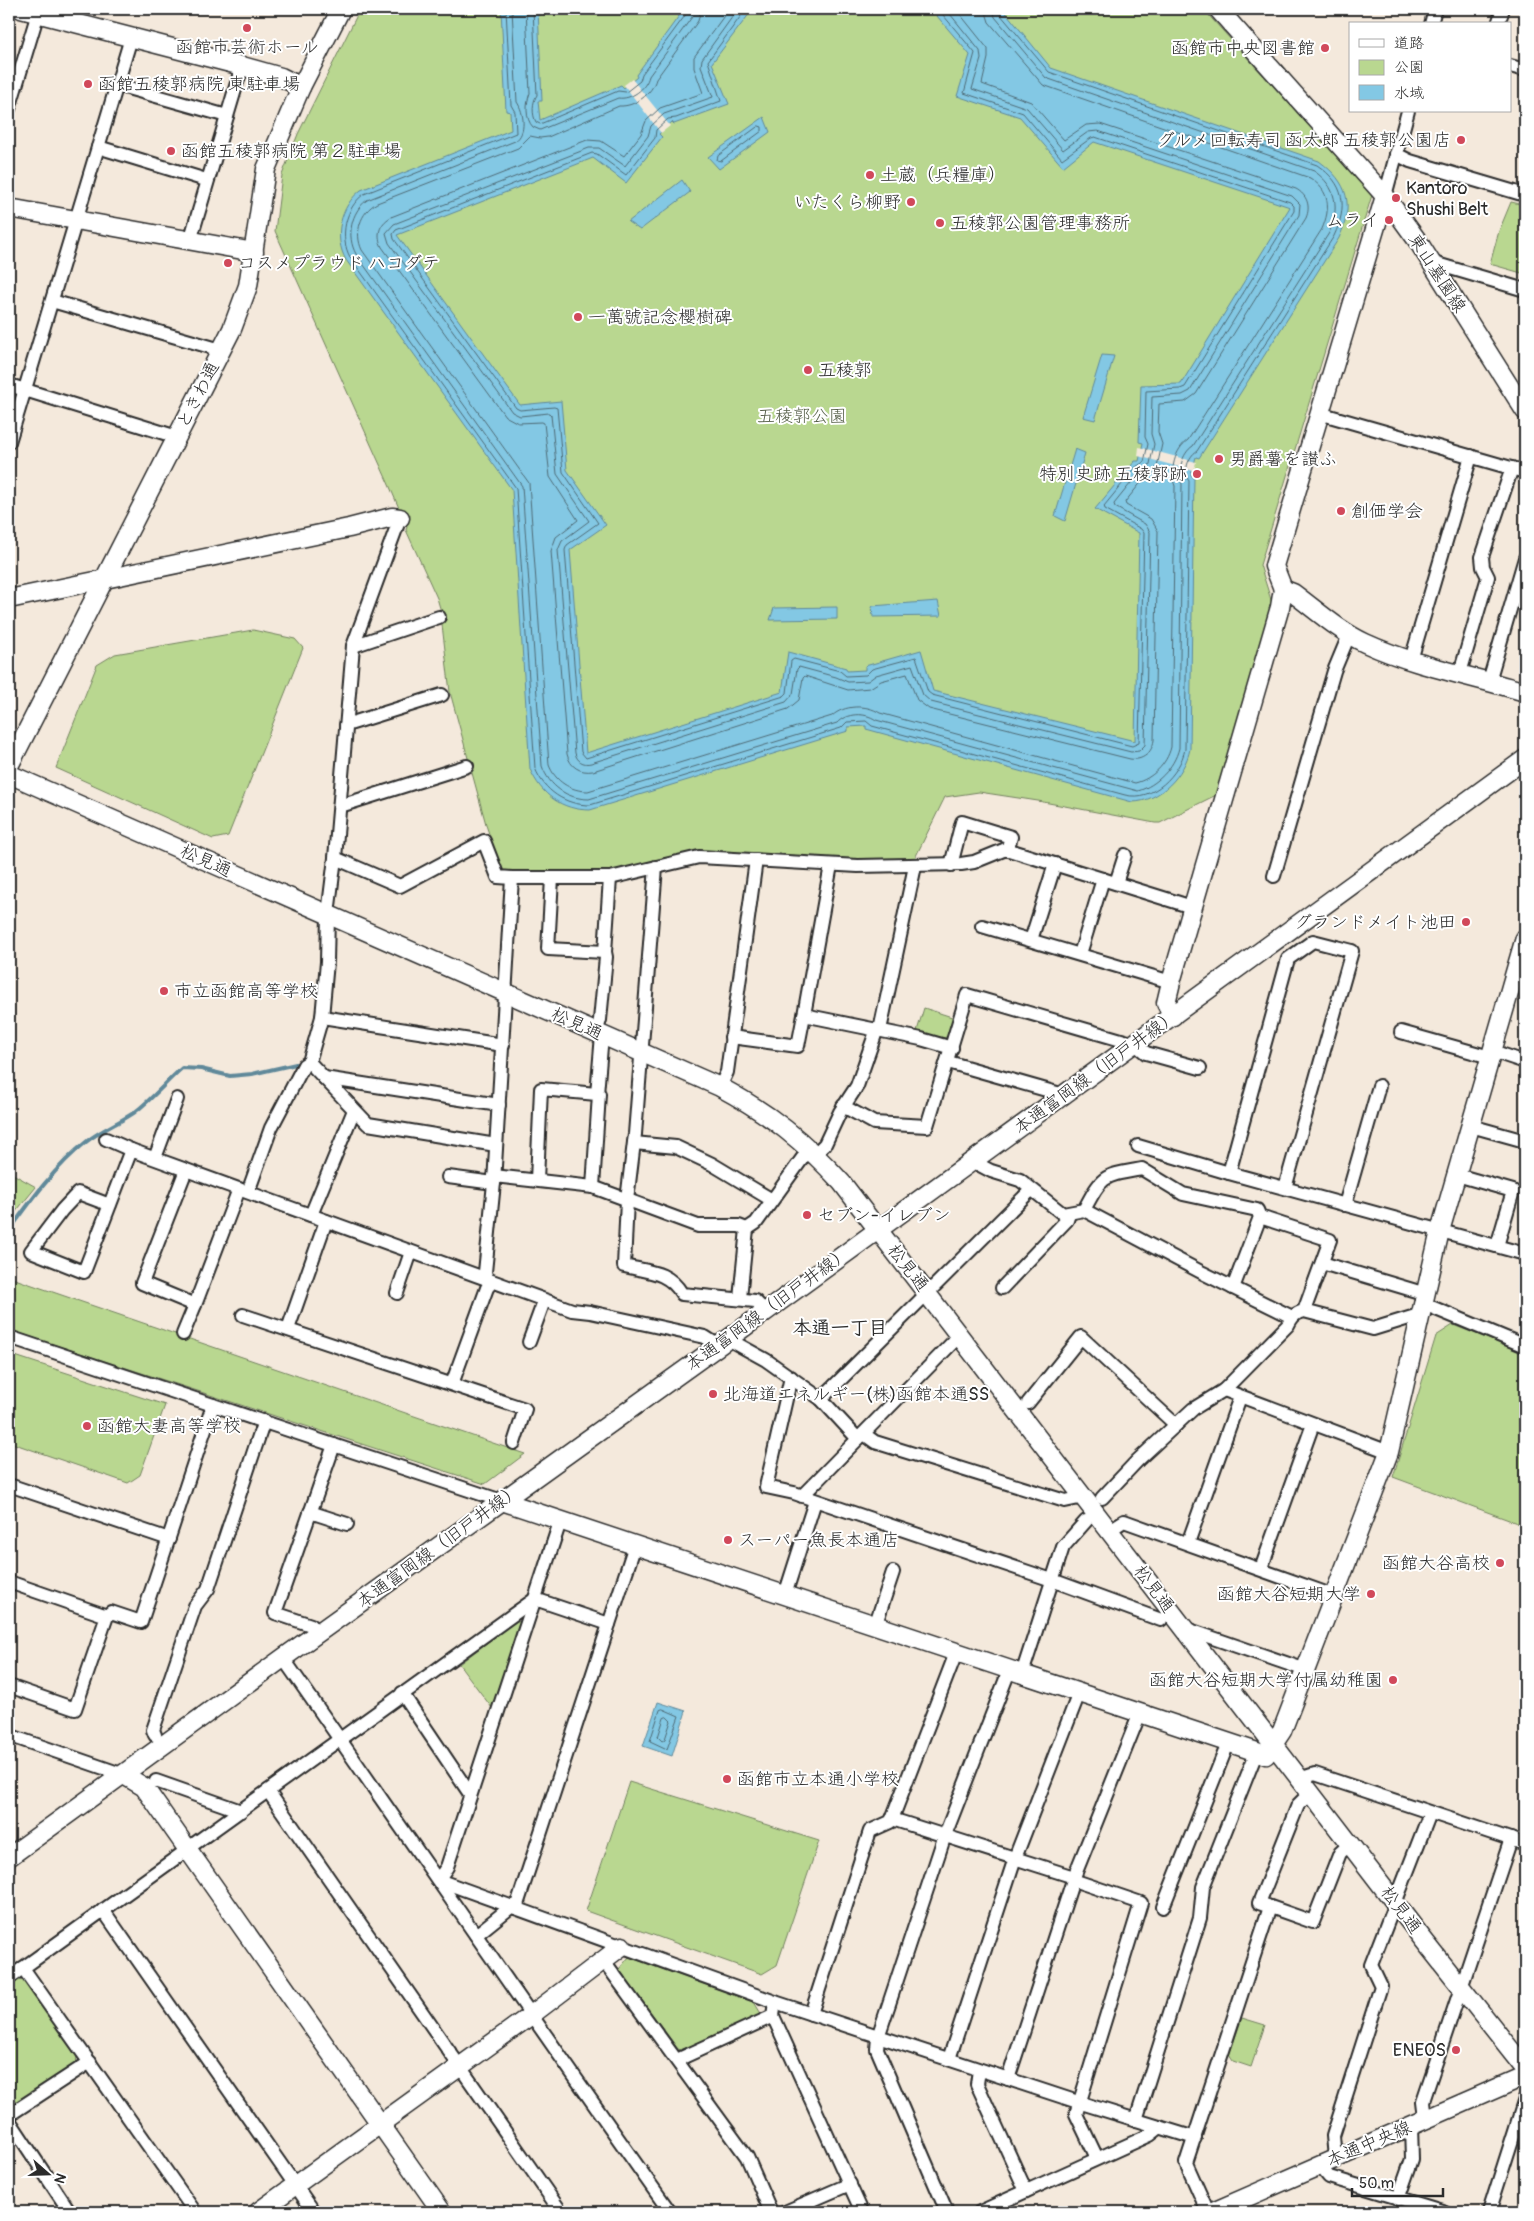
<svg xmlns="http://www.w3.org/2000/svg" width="1534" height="2221" viewBox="0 0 1534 2221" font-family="Pangolin,'Klee One',sans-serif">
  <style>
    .green { fill: #b9d790; stroke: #72815e }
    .water { fill: #83c8e4; stroke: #60899a }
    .pier { fill: #f4e9dc }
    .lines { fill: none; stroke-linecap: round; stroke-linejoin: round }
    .shore { stroke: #4e6a75; stroke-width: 1 }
    .stream { stroke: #60899a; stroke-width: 4 }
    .street-casing { stroke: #2b2b2b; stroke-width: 16 }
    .secondary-casing { stroke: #2b2b2b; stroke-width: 21 }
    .street { stroke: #fff; stroke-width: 12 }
    .secondary { stroke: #fff; stroke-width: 18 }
    .poi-dot { fill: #d1495b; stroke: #fff; stroke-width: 2 }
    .labels { text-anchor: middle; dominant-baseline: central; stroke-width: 4; stroke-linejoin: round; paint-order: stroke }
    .poi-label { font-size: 18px; fill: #2b2b2b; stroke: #fff; text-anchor: start }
    .street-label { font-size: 18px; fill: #2b2b2b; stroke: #fff }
    .park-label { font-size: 18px; fill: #565f49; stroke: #fff }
    .neighbourhood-label { font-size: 19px; font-weight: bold; fill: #2b2b2b; stroke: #fff }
  </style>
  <rect width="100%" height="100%" fill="#f4e9dc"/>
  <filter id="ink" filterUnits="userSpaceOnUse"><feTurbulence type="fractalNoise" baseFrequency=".02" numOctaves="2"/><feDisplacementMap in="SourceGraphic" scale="10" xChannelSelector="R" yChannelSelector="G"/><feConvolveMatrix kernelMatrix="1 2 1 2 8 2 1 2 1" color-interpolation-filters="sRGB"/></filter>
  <g filter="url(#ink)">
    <g class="green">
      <path d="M360,9H1203L1372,195L1260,565L1272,603L1216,795L1160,823H1155L1038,801L979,792L945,797L914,860L898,861L697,851L605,874L502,871L487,828L450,692L440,608L437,598L406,530L407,527L390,487L275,231L282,175L298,134Z"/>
      <path d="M1511,202L1525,205V274L1490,264L1499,231Z"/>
      <path d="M253,630L295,639L303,648L228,836L213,839L56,768L97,665L115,654Z"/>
      <path d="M924,1008L955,1018L950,1035L944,1038L917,1031Z"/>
      <path d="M11,1173L36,1187L9,1220V1175Z"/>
      <path d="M9,1277L525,1454L485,1484L9,1330Z"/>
      <path d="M1453,1325L1525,1353V1526L1393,1477L1436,1336Z"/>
      <path d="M9,1354L165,1405L140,1475L128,1483L9,1442Z"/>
      <path d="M517,1620L520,1623L492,1708L459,1664Z"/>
      <path d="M629,1782L819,1841L777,1965L762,1974L586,1911Z"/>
      <path d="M629,1957L754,2002L760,2012L758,2017L681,2050L678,2049L619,1969Z"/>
      <path d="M19,1980L25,1981L77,2056L76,2064L14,2105L9,2103V1988Z"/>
      <path d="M1242,2018L1265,2025L1251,2067L1233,2061L1229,2055Z"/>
    </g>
    <g class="water">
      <path d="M501,9H538L542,101H538L540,120L621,85L624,88L637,77L636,75L684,9H753L712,63L729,104L674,124L672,122L659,134L662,137L626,183L593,158L397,235L520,405L561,401L567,470L606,525L570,550L586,753L782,692L788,652L846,668L847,671L865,670V666L921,650L933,691L1135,741L1139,533L1095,509L1135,461H1139L1143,443L1139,442L1141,385L1181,384L1290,207L1094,142L1063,167L1020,117L957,96L970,55L931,9H1003L1051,68L1319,161C1349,183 1354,205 1339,238L1199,458L1196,457L1191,475L1194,477L1190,749C1185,774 1160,802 1132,802L866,729V726L848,727V731L590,810C562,810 541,795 530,769L512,490L346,260C333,237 340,206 361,190L511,130L510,112L506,111Z"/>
      <path d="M764,117L770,132L719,169L708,157Z"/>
      <path d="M682,180L690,192L640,230L628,222Z"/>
      <path d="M1102,355L1114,356L1095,420L1083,417Z"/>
      <path d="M1075,449L1085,453L1065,521L1055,516Z"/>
      <path d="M938,601L941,616L873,617L872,606Z"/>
      <path d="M837,607V619L770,620L774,608Z"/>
      <path d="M658,1702L686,1711L672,1756L643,1746Z"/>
    </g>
    <g class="pier">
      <path d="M632,79L670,126L661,133L624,85Z"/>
      <path d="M1139,447L1196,462L1194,471L1138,456Z"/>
    </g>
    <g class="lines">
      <g class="shore">
        <path d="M506,9L511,105L515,112L516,133L364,194C345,208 339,237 350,257L516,488L535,768C544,791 565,805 590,805L841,728L847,722L866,721L872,726L1125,795C1153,802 1180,774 1185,749L1189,481C1183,473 1188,456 1197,451L1334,236C1348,206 1345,184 1317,165L1049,72L1000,14L999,9"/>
        <path d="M512,9L517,102C524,112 527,134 515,141L367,200C351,212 346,236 356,254L522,486L542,766C549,786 567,799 589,799L837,723C846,713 865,712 876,720L1138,791C1157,785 1174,768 1179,748L1182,484C1177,472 1182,453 1193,446L1329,233C1340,208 1337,187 1314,171L1046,78L995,17L993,9"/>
        <path d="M526,9L530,93C526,103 525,119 533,127L540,130L618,98C631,100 646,89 649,76L692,17L694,9"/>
        <path d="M533,9L537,95C532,102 532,115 536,122L540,124L618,91L626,92L640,81L642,74L687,13L688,9"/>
        <path d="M701,9L698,21L656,79C652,94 635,107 619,106L548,137L540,138L530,136L518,148L377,203C360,212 354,233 362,250L529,483L549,765C555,781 570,791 588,791L832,716C844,705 866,704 880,713L1135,783C1152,779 1167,764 1171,747L1175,486C1169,471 1175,449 1188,440L1322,229C1331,208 1330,191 1310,178L1043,85L989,22L985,9"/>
        <path d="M729,9L694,57V68L703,93L660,108L646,121L641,134L624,156L601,141L587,140L391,217C379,224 376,235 382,247L505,416L518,423L542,422L544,423L550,477L578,520L556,537L551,551L567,754C570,767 580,773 593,771L788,709L799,700L803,678L805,676L848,690L870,688L881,681L907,674L917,700L929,709L1130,759C1143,761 1152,753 1154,740L1158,531L1151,519L1126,505L1125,502L1143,480L1152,475L1157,467L1162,444L1158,432L1159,404L1185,402L1196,394L1306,218C1311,206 1307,195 1296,189L1100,124L1086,125L1064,140L1031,102L982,84L988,58V49L956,9"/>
        <path d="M738,9L702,59L701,66L713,97L664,114L651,126L648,136L625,166L599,148H589L394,224L386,233L389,243L512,412L520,416L549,413L551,415L557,474L589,521L562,541L558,550L575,753C577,761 583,765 591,763L786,702L793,694L797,669L799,667L836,677L848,682L868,681L876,675L912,665L923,695L931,702L1131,752L1139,751L1145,745L1150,532L1145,524L1115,507L1114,504L1139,473L1147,469L1150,464L1154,444L1151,434L1152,397L1182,395L1190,391L1299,215L1300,204L1292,196L1098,131L1088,132L1063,150L1027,108L972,89L981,59L980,51L946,9"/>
        <path d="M746,9L708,61L721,101L676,118L668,119L656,130L655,138L626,175L597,154L592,153L396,230L393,234L394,239L516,408L520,410L554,407L557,408L563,472L598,523L567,545L565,550L581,752L586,758L784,696L787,693L791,661L794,659L840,671L846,676L866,675L872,669L916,657L928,692L932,695L1132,746L1139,743L1144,533L1141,529L1105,509L1104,506L1136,467L1144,462L1148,444L1145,437L1146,391L1180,389L1185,387L1294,211V206L1290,202L1095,137L1091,138L1062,159L1023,113L964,93L975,53L938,9"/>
        <path d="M759,126L762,127V131L721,161L717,160L718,156Z"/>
        <path d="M663,1709L679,1716L667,1749L650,1741L660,1710Z"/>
        <path d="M667,1717L671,1721L665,1739L662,1741L658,1737L664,1718Z"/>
      </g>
      <path class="stream" d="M9,1231C32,1199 55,1167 86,1142C101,1130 119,1123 135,1112C152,1099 166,1082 182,1068L201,1069L230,1076L252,1074L296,1064"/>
      <defs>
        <g id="street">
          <path d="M1431,24L1435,9"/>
          <path d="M1498,24L1503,9"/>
          <path d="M1510,66L1525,70"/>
          <path d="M117,85L227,116"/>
          <path d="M9,109L38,13"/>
          <path d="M98,147L206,180"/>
          <path d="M1396,154L1410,161L1525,195"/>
          <path d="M1385,196L1408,111"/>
          <path d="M190,241L242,66"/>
          <path d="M1430,262L1525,290"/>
          <path d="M52,301L221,350"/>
          <path d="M9,385L177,437"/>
          <path d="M1319,413L1525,472"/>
          <path d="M9,442L131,38"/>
          <path d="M353,646L439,617"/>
          <path d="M1411,660L1471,456"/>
          <path d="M1460,673L1488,577L1483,567L1482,557L1512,468"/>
          <path d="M1489,681L1525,558"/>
          <path d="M346,725L442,695"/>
          <path d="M340,806L467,766"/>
          <path d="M335,858L400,886L484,841L498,877L512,878H610L699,857L858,866L961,864L974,862L1006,849L1192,907"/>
          <path d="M831,865L804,1015L921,1039L952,1048"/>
          <path d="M951,865L962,822L1011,837L1007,850"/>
          <path d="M656,867L635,1134L627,1200L624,1266C649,1272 668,1271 682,1294L755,1301L765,1311"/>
          <path d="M1274,876L1334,671L1349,635"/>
          <path d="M552,878L548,949L605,952"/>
          <path d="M1116,883L1125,855"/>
          <path d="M982,926L1171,982"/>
          <path d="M1031,940L1055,864"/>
          <path d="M1080,954L1103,879"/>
          <path d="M322,1017L503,1045"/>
          <path d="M880,1030L915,866"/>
          <path d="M1401,1032L1490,1057"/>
          <path d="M596,1033L600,1020L606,957L605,952L610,878"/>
          <path d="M731,1037L798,1046L804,1015"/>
          <path d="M1492,1051L1525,1062"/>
          <path d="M309,1062L368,1124L496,1145"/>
          <path d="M948,1062L1064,1095"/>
          <path d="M324,1078L499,1105"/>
          <path d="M720,1087L727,1072L756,860"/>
          <path d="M597,1094L602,1035"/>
          <path d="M843,1106L874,1123L927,1126L967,995L1135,1044L1146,1053L1200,1068"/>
          <path d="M1471,1126L1525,1141"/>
          <path d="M106,1139L131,1150"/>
          <path d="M634,1143L676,1147L712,1164L772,1200"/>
          <path d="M1138,1146L1229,1173"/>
          <path d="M815,1154L825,1144L840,1112L857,1086L877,1029"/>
          <path d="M155,1158L177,1099"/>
          <path d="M972,1161L991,1171L1020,1180L1063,1214L1084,1210C1103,1174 1103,1176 1142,1169L1183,1194L1257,1210L1260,1217L1233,1288"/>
          <path d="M186,1170L142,1283L195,1305L239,1189"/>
          <path d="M1457,1175L1513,1191L1497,1246"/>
          <path d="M494,1176L593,1187L698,1226H739L747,1229L756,1223L809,1149"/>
          <path d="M448,1177L494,1183"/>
          <path d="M537,1180L541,1089L597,1094H599L593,1187"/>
          <path d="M1285,1188L1352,951L1313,941L1288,959L1229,1173L1525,1254"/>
          <path d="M248,1192L271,1128L304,1065L309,1062L322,1017L327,962L328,914L335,858L353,646L400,518"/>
          <path d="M110,1205L78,1193L62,1210L31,1251L84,1272L131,1150L572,1310L590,1312L705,1337L719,1346"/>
          <path d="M1345,1205L1379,1086"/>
          <path d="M1084,1210L1203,1273L1292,1317"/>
          <path d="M311,1215L354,1110"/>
          <path d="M1322,1263L1426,1294"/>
          <path d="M487,1280L485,1272L494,1183L512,878"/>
          <path d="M1002,1288L1067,1220L1069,1214"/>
          <path d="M397,1293L411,1252"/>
          <path d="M740,1298L747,1229"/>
          <path d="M1424,1304L1525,1346"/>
          <path d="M1304,1311L1373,1329L1422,1314"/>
          <path d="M243,1315L525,1409L514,1443"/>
          <path d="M288,1329L326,1221"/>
          <path d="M183,1334L195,1305"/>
          <path d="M9,1337L213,1405"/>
          <path d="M728,1339L766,1360L821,1399L858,1439"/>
          <path d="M529,1342L544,1301"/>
          <path d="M791,1377L766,1487L794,1493L1052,1580L1161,1620"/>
          <path d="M452,1384L487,1288L492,1282"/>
          <path d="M1224,1390L1389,1452"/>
          <path d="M821,1399L1031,1190"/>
          <path d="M1028,1403L1081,1337L1176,1425"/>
          <path d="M864,1434L875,1442L1065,1501L1084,1497"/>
          <path d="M9,1485L169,1539"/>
          <path d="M802,1496L959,1336"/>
          <path d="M1102,1498L1138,1460L1193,1409L1224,1390L1288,1325C1292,1317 1295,1313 1304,1311L1330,1240L1260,1217"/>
          <path d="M310,1512L347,1524"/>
          <path d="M558,1528L447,1867L438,1880L775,2002L1078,2102L1195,2138"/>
          <path d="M1110,1530L1124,1521L1334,1596"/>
          <path d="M1188,1543L1240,1397"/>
          <path d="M1261,1569L1313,1424"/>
          <path d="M9,1582L107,1616L111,1612L141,1622L213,1405L502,1501"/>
          <path d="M785,1595L815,1501"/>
          <path d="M875,1626L893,1572"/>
          <path d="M1184,1628L1306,1670"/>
          <path d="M318,1633L311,1625L275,1613L334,1445"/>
          <path d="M283,1658C412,1842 539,2028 670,2212"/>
          <path d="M1022,1674L1063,1547L1086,1521"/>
          <path d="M9,1686L75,1709L107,1616"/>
          <path d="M402,1693L470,1794"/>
          <path d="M155,1735L153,1730L195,1606L208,1589L264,1421"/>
          <path d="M9,1741L14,1737L124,1775"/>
          <path d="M1299,1779L1315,1774L1525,1844"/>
          <path d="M156,1781L241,1811"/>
          <path d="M268,1791L561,2212"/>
          <path d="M1310,1793L1298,1805L1259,1903L1313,1922L1340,1853L1350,1844"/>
          <path d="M892,1819L1074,1877"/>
          <path d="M187,1849L535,1599L609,1624"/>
          <path d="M1073,1880L1141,1903L1076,2114L1097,2158"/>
          <path d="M1163,1907L1225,1751"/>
          <path d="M516,1908L635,1545"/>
          <path d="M103,1910L314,2212"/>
          <path d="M476,1935L512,1906"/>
          <path d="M604,1961L747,2157L771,2212"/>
          <path d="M23,1968L195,2212"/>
          <path d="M9,1978L180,1855"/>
          <path d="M775,2002L773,2016L862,2212"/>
          <path d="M811,2014L870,1831L890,1822L892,1819L956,1653"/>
          <path d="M949,2059L1015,1858L1079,1693"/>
          <path d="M677,2060L773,2016"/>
          <path d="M979,2070L977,2084L1026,2191"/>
          <path d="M1008,2079L1074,1877L1140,1713"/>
          <path d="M9,2115L90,2062"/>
          <path d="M1425,2118L1423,2101L1511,1839"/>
          <path d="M9,2120L70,2212"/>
          <path d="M1136,2120L1200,1918L1203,1887L1253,1761"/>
          <path d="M1335,2158L1333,2136L1381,1986L1371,1965L1430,1813"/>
          <path d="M1319,2165L1329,2177L1445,2212"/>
          <path d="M1398,2199L1412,2159L1411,2126"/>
          <path d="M785,2212L850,2184"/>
          <path d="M947,2212L877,2049L878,2037L945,1835L1009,1671"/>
          <path d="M980,2212L1150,2135L1160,2127"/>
          <path d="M1208,2212L1186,2163L1270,1907"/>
          <path d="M1489,2212L1525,2099"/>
        </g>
        <g id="secondary">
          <path d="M21,9L242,66L281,77L301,87"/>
          <path d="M1218,9L1385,196L1417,240L1525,411"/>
          <path d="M1385,196L1274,566L1283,589L1293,593C1316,610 1339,631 1365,643C1415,666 1472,676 1525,692"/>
          <path d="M9,208L254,252"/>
          <path d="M9,599L349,528L392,517L400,518"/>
          <path d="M9,766L232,329L248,286L266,169L301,87L341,9"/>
          <path d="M9,774L720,1087C770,1114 804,1141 842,1183L1422,1938L1525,2068"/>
          <path d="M1173,1016L1166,1003L1171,982L1280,607L1283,589"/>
          <path d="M502,1501L1266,1755L1282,1731L1389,1452L1440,1231L1525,938"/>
          <path d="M124,1775L144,1787L442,2212"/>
          <path d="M9,1857L283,1658L728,1339L1525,759"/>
          <path d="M258,2212L530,2016L622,1946"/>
          <path d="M1213,2212L1525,2076"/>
        </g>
      </defs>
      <use href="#street" class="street-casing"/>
      <use href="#secondary" class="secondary-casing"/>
      <use href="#street" class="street"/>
      <use href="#secondary" class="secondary"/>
    </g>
  </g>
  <g class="poi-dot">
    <circle cx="247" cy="28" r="5"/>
    <circle cx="1325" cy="48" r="5"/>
    <circle cx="88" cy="84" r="5"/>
    <circle cx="1461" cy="140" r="5"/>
    <circle cx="171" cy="151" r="5"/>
    <circle cx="870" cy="175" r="5"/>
    <circle cx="1396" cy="198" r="5"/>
    <circle cx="911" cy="202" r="5"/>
    <circle cx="1389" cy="220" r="5"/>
    <circle cx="940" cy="223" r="5"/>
    <circle cx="228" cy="263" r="5"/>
    <circle cx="578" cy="317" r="5"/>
    <circle cx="808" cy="370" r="5"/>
    <circle cx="1219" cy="459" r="5"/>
    <circle cx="1197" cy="474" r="5"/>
    <circle cx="1341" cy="511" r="5"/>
    <circle cx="1466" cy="922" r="5"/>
    <circle cx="164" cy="991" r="5"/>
    <circle cx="807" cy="1215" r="5"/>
    <circle cx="713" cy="1394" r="5"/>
    <circle cx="87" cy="1426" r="5"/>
    <circle cx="728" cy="1540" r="5"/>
    <circle cx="1500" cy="1563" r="5"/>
    <circle cx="1371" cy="1594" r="5"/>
    <circle cx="1393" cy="1680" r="5"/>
    <circle cx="727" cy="1779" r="5"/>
    <circle cx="1456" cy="2050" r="5"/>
  </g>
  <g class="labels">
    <g class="poi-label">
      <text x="247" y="47" text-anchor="middle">函館市芸術ホール</text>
      <text x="1315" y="48" text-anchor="end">函館市中央図書館</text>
      <text x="98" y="84">函館五稜郭病院 東駐車場</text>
      <text x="1451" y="140" text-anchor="end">グルメ回転寿司 函太郎 五稜郭公園店</text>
      <text x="181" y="151">函館五稜郭病院 第２駐車場</text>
      <text x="880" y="175">土蔵（兵糧庫）</text>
      <text x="1406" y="188">Kantoro<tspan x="1406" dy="21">Shushi Belt</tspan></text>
      <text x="901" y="202" text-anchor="end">いたくら柳野</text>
      <text x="1379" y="220" text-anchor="end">ムライ</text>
      <text x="950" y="223">五稜郭公園管理事務所</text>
      <text x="238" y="263">コスメプラウド ハコダテ</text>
      <text x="588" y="317">一萬號記念櫻樹碑</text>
      <text x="818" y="370">五稜郭</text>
      <text x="1229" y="459">男爵薯を讃ふ</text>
      <text x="1187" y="474" text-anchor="end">特別史跡 五稜郭跡</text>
      <text x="1351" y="511">創価学会</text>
      <text x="1456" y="922" text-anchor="end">グランドメイト池田</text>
      <text x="174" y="991">市立函館高等学校</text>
      <text x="817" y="1215">セブン-イレブン</text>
      <text x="723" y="1394">北海道エネルギー(株)函館本通SS</text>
      <text x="97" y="1426">函館大妻高等学校</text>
      <text x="738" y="1540">スーパー魚長本通店</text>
      <text x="1490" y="1563" text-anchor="end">函館大谷高校</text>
      <text x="1361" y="1594" text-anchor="end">函館大谷短期大学</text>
      <text x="1383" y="1680" text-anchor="end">函館大谷短期大学付属幼稚園</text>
      <text x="737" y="1779">函館市立本通小学校</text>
      <text x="1446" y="2050" text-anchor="end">ENEOS</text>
    </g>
    <g class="street-label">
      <text transform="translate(1437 273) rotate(57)">東山墓園線</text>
      <text transform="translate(198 395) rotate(-63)">ときわ通</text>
      <text transform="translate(206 861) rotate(24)">松見通</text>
      <text transform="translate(577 1024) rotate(24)">松見通</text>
      <text transform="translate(1096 1072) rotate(-36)">本通富岡線（旧戸井線）</text>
      <text transform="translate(908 1268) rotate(52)">松見通</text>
      <text transform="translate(768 1309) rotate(-36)">本通富岡線（旧戸井線）</text>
      <text transform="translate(439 1546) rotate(-36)">本通富岡線（旧戸井線）</text>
      <text transform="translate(1154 1589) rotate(53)">松見通</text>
      <text transform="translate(1401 1910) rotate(53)">松見通</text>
      <text transform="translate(1369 2144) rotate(-23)">本通中央線</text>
    </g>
    <g class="park-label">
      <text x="802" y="416">五稜郭公園</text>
    </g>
    <g class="neighbourhood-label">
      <text x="840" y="1328">本通一丁目</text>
    </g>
  </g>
  <rect width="1534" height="2221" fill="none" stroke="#fff" stroke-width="30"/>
  <rect x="15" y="15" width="1504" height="2191" fill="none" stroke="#2b2b2b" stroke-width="2" filter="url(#ink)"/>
  <rect x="1349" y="22" width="162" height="90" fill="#ffffff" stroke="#aaaaaa"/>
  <rect x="1359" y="39" width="25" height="8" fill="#ffffff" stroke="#aaaaaa"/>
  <text x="1394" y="48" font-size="15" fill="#2b2b2b">道路</text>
  <rect x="1359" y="60" width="25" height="15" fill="#b9d790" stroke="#aaaaaa"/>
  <text x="1394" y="72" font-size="15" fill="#2b2b2b">公園</text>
  <rect x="1359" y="85" width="25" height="15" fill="#83c8e4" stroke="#aaaaaa"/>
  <text x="1394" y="98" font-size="15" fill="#2b2b2b">水域</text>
  <g transform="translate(48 2174) rotate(110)" stroke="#ffffff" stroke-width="4" paint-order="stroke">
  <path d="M0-4L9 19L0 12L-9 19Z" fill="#2b2b2b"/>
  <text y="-8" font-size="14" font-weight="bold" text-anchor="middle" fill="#2b2b2b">N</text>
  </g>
  <path d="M1352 2188v8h91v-8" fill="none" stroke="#2b2b2b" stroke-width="2.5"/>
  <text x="1359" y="2188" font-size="15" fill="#2b2b2b" stroke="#ffffff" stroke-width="4" paint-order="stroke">50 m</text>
</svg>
